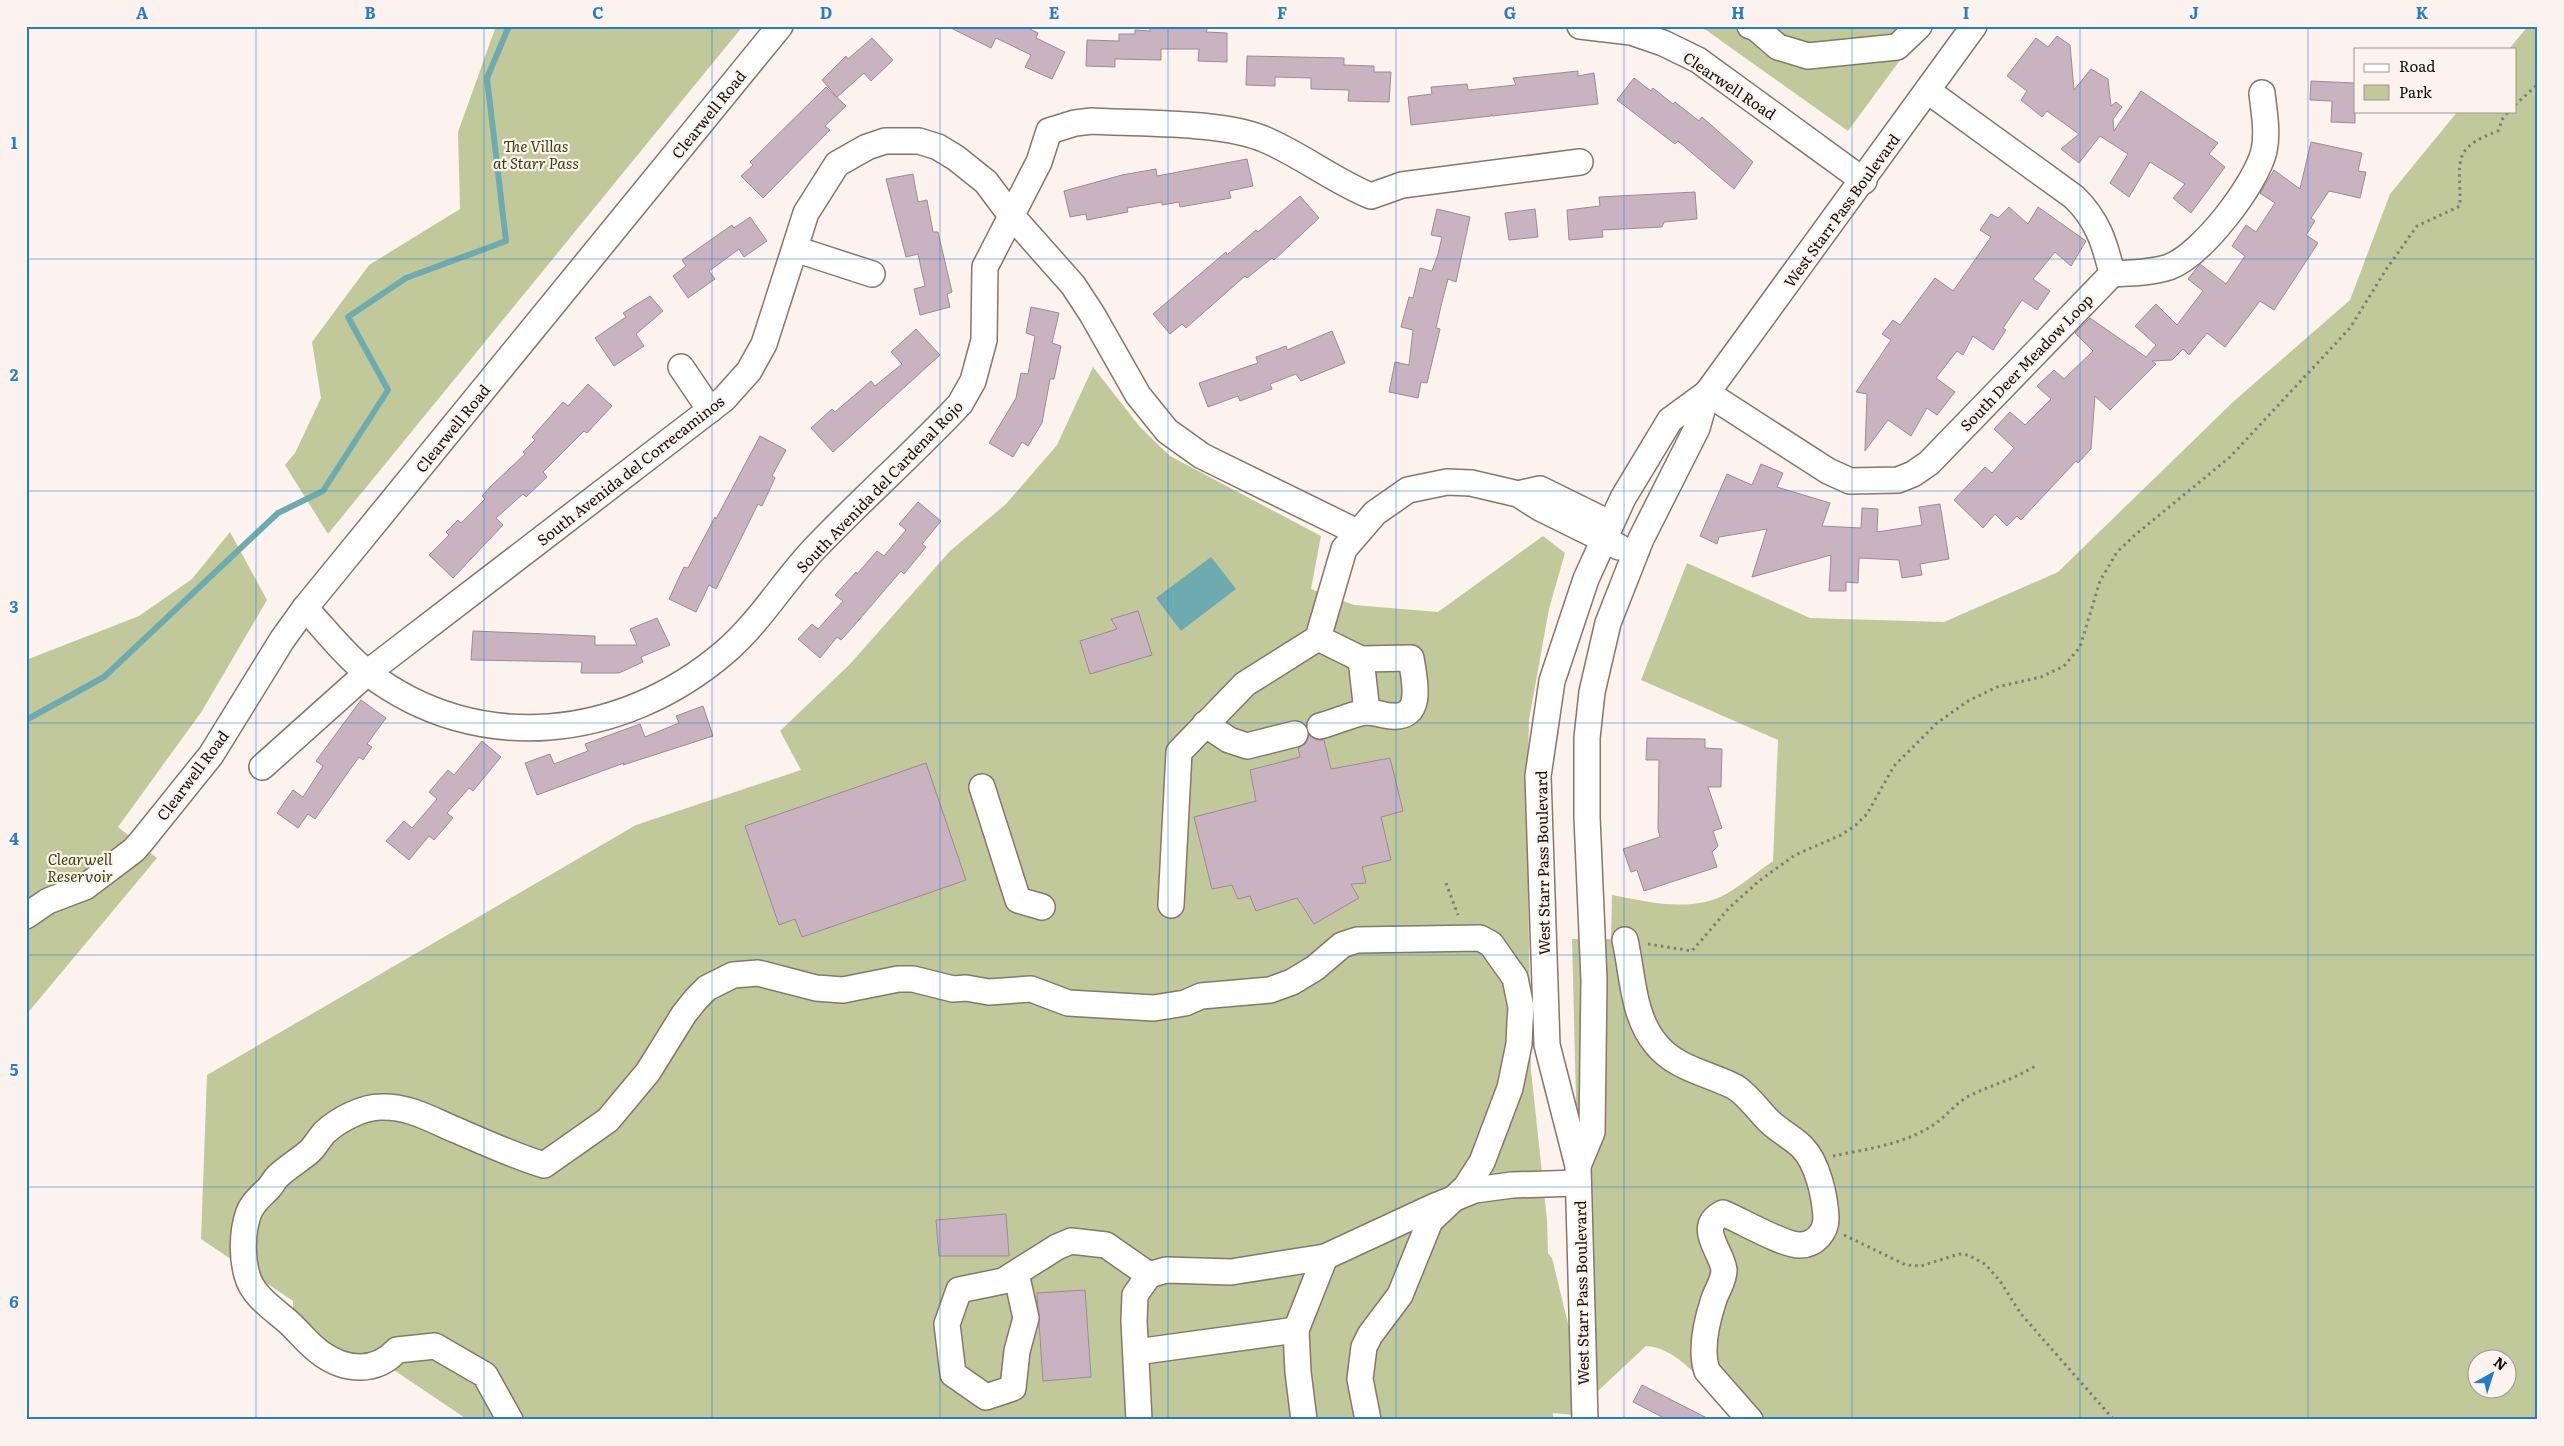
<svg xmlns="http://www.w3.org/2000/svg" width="2564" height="1446" viewBox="0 0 2564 1446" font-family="Literata,serif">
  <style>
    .green { fill: #c1c99b; fill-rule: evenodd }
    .water { fill: #6eabb0 }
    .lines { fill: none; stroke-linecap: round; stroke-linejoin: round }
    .stream { stroke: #6eabb0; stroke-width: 6 }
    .building { fill: #c9b3c1; stroke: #9e8996 }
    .minor-casing { stroke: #897569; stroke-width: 28 }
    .path { stroke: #847c77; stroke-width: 3; stroke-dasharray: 2.5 4; stroke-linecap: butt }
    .minor { stroke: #fff; stroke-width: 25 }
    .grid { fill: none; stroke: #237dca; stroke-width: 1; stroke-opacity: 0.55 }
    .labels { text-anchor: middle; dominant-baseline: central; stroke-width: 4.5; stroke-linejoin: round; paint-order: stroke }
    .street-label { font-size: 15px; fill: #140d09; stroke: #fcf3ee }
    .park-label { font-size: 15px; font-style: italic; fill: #3b4008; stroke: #fcf3ee }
    .neatline { fill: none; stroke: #237dca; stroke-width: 2 }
    .grid-label { font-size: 16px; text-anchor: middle; font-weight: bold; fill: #237dca }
  </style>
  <rect width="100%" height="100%" fill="#fcf3ee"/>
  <g class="green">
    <path d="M496,26H743L328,534L285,465L295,453L321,398L312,342L369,265L460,209L458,132Z"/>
    <path d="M1694,26H1925L1848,131L1706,30Z"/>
    <path d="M2528,26H2538V1420H1734C1714,1396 1681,1347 1646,1346L1584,1404L1585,1416L1553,1413V1420H468L382,1362L342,1364L293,1313V1301L201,1239L207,1075L636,825L801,770L780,731L850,664L950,551L1006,504L1057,445L1093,367L1140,427L1170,456L1321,536L1311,589L1354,605L1438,612L1543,536L1565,553L1549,609L1529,720L1527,817L1531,1070L1547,1220L1548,1253L1552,1258L1583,1385L1572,939H1611L1612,895C1648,902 1692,913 1726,894C1742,885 1757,872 1773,861L1778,740L1641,680L1687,563L1810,618L1944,622L2058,572L2234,401L2350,300L2390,194L2458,111H2515V49H2509ZM2476,1358H2506V1388H2476Z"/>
    <path d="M230,532L267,600L202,711L118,827L157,858L26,1015V660L139,616L192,579Z"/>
  </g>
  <path class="water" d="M1211,557L1236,589L1181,631L1156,598Z"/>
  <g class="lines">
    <path class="stream" d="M26,720L104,677L278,513L323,491L388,390L348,317L406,278L506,241L487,78L509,26"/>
  </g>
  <g class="building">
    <path d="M947,26H1024L1038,33L1036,38L1065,52L1052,79L1025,67L1031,55L996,38L991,48Z"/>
    <path d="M1150,27H1208L1206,32L1227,33V62L1198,61L1199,49H1161V60L1115,59V67L1086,66L1087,40L1119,41V34H1135V30L1150,31Z"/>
    <path d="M2057,36L2070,45L2074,90L2091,69L2108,79L2111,106L2116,102L2122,107L2113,119L2114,131L2141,91L2218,143L2209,154L2225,167L2191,213L2173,198L2185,184L2150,162L2129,197L2110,183L2128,154L2100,136L2079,163L2061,149L2079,134L2047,111L2042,117L2021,100L2027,91L2007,76L2036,38L2048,47Z"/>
    <path d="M872,38L893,60L871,81L864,73L837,97L822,80L846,56L848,59Z"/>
    <path d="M1247,56L1344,58V65L1374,66V72H1391L1389,102L1348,101L1349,90L1311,89V78L1275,77V86L1246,85Z"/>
    <path d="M1578,71V76L1594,73L1598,104L1492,116V114L1491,116L1411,125L1408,97L1432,94L1431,87L1467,84L1468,90L1516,85L1513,78Z"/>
    <path d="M1634,78L1651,91L1653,88L1673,104L1675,102L1699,121L1702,117L1753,162L1734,189L1678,141L1675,144L1617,100Z"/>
    <path d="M2311,81L2355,83V123L2331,122L2332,101L2310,100Z"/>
    <path d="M826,87L846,106L825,126L830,130L763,198L741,176L753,165L750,162Z"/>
    <path d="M2311,142L2362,153L2358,171L2366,172L2360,198L2329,191L2311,218L2315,221L2306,235L2318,243L2274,310L2260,301L2225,347L2207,333L2189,355L2183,349L2172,360L2152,361L2156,364L2110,410L2095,396L2091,449L2078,463L2076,461L2021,520L2017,516L2007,526L1995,514L1983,528L1954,500L1985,467L1992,473L2014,448L1994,429L2010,412L2025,425L2051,399L2037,386L2054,370L2064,379L2093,351L2075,333L2090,318L2146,357L2156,345L2135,326L2156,304L2177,325L2203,291L2188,279L2200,264L2226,284L2245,256L2232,246L2246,225L2256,232L2275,203L2260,193L2268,180L2274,170L2300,189Z"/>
    <path d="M1247,159L1253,186L1229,191L1231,198L1180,207L1179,202L1162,205V202L1127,208L1128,212L1087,220L1086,214L1070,217L1064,191L1122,175L1156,169L1157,176Z"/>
    <path d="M913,174L918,202L927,200L933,232H938L952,292L947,294L950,307L920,315L914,289L925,286L918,254L906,257L886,179Z"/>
    <path d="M1695,192L1697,219L1664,222L1662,227L1602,230L1603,237L1569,240L1567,210L1600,206L1599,197Z"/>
    <path d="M1300,196L1319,218L1274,260L1272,258L1247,278L1245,276L1186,328L1182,324L1170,334L1153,314L1226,252L1227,255L1256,230L1258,232Z"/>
    <path d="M2009,207L2028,224L2038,207L2086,241L2071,266L2055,252L2033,279L2050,291L2037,310L2022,300L2003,328L2006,330L1993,350L1973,336L1963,355L1957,351L1936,378L1955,392L1937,415L1927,408L1911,436L1888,420L1865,451L1867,394L1856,392L1891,340L1882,334L1893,320L1900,325L1935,278L1953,291L1991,237L1980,230L1991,214L1998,218Z"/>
    <path d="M1437,209L1470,217L1456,282L1448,279L1441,306L1436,328L1440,329L1427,383L1421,382L1418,398L1389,392L1395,362L1409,365L1413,330L1401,327L1409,297L1413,298L1420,268L1432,271L1438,254L1442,237L1431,235Z"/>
    <path d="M1535,209L1538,237L1509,240L1505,213Z"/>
    <path d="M750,217L767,241L744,257L739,249L723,261L709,271L715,279L688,298L673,276L686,266L682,260L732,225L734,228Z"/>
    <path d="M650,296L663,311L636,334L644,346L614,366L595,338L626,317L623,313Z"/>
    <path d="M1031,307L1059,313L1052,343L1061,346L1054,379H1050L1042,423L1028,446L1022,442L1013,457L989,443L1016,398L1021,373L1028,374L1035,336L1026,333Z"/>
    <path d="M916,329L940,355L833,452L811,428L832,409L835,412L871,381L875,386L902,364L891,352Z"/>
    <path d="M1332,331L1345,363L1301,381L1296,374L1270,384L1272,389L1240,401L1238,396L1208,407L1199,383L1258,363L1256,357L1286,346L1287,350Z"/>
    <path d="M588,384L612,406L587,433L584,431L543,472L547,477L526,497L523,494L496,518L503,525L453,578L429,555L449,535L446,532L458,520L461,523L485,499L482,496L491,486L525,454L523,452L535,440L532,437L563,402L568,406Z"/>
    <path d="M760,436L786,450L772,476L775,478L762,506L758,504L716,589L709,585L696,612L669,599L684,567L688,568L715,517L716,519Z"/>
    <path d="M1761,464L1783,473L1777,487L1830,503L1822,526L1861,528L1862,508L1878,509L1877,532L1922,525L1919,507L1940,504L1949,559L1920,564L1922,575L1902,578L1899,560L1859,558L1858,583L1846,582V591H1829L1831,555L1752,577L1767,529L1719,537L1717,544L1700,536L1727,474L1752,485Z"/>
    <path d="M918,502L941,521L922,544L926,547L904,574L901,571L852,628L841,640L837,637L820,658L798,639L812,624L818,629L843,601L835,595L856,572L857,574L877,551L884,556L906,530L899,524Z"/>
    <path d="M1138,611L1152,655L1090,674L1080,641L1117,629L1111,619Z"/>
    <path d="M657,618L670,645L641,657L643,662L619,673H581L582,662L471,660L473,631L595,636V645H637L630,629Z"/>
    <path d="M361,700L386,718L367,744L372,747L363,760L359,757L315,819L308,814L298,828L277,813L293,790L303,797L323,766L316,761Z"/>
    <path d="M703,706L713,736L623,765L624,763L537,795L525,763L550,754L554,764L588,751L585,744L640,724L645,737L679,723L676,716Z"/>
    <path d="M1309,735L1316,740H1324L1331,769L1390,758L1403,811L1381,817L1391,860L1362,867L1366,883L1351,884L1359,898L1314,924L1297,898L1256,911L1250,896L1238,899L1232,885L1212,889L1194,817L1256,801L1250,770L1300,757L1298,748L1305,744Z"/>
    <path d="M1647,738L1705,739V748L1722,749L1721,787H1708L1722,828L1713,831L1718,846L1712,852L1717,867L1644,891L1637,870L1631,872L1623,849L1660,837L1658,829L1659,760H1646Z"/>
    <path d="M482,741L501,757L473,791L469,788L447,813L453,818L434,840L429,836L409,860L386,841L404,821L412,828L437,799L429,792L448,770L454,775Z"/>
    <path d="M926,763L966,880L802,937L795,919L779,925L745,826Z"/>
    <path d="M1006,1214L1009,1256H939L936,1220Z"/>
    <path d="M1085,1290L1091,1377L1043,1381L1037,1293Z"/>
    <path d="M1642,1385L1711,1420H1668L1633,1402Z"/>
  </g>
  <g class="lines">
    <defs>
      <g id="minor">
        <path d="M1580,26L1631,32L1663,43L1698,60L1864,181"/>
        <path d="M1750,26L1756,28L1778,47L1808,56L1897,47L1919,26"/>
        <path d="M795,249L872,274"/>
        <path d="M2112,274C2131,273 2151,273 2169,267C2202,255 2256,184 2264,151C2268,132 2264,112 2262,93"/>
        <path d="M681,367L710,410"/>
        <path d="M1707,393L1828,471L1850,481L1898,480L1913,474L1929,463L2112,274C2105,243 2097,219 2074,197L1928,91"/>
        <path d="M1518,494L1540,489L1603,520"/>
        <path d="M305,608C324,628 346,657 368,673C478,757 622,740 725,652C761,621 784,580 817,546C863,498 914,453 960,404L973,381L984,340L985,267L1039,162L1049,131L1075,123L1092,121C1141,124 1223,121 1266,140C1303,156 1334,181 1371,196L1402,185L1580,162"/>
        <path d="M1318,638L1361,659L1411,658C1414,678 1425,719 1392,716C1384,716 1374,711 1365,712C1350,715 1335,722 1320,726"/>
        <path d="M1361,659L1367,712"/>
        <path d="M1205,724L1229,740L1247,746L1295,734"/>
        <path d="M262,767L367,673L724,399L749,371L764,344L806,213L837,164L867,147L885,141H919L938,147L956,158L986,182L1010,214L1073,285L1092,314L1138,395L1167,431L1202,456L1357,532"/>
        <path d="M982,787L1018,900L1042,907"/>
        <path d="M1171,905L1179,752L1245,684L1318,638L1344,549L1375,513L1408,490L1447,482L1471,483L1518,494L1540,508L1619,547"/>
        <path d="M26,916L48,901L85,887L134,850L141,842L211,755L282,640L305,608L780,26"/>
        <path d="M1625,940C1633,975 1632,1015 1656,1044C1676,1069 1708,1073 1735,1087C1748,1095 1756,1108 1767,1119C1777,1130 1792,1137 1802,1147C1818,1163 1825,1197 1826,1218C1826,1232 1815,1245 1800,1245C1785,1246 1740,1220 1723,1213C1695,1227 1722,1251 1724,1270C1724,1281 1717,1290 1714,1299C1707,1320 1700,1350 1707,1371L1750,1420"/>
        <path d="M1578,1166L1592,1132L1594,980L1587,817V738L1592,692L1608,623L1641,539L1697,428L1707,393"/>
        <path d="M1016,1273L1026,1318L1017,1351L1013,1388L986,1397L953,1374L947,1324L959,1290L1003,1281L1057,1247L1071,1241L1106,1245L1149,1275"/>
        <path d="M1136,1352L1296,1330"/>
        <path d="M510,1420L485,1375L435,1346L397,1350C376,1373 346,1371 322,1354C308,1345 299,1331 286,1320C272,1308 252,1295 247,1275C242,1258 242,1233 248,1215C251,1204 260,1197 268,1189C272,1185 274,1180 277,1177C287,1167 300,1160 310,1151C315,1146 319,1139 324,1133C338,1120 362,1107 381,1107C409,1106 432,1120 456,1130C486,1143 514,1156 544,1165L608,1120L648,1072L684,1014L696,999L707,988L733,975L758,973L816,988L843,990L898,979H913L953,989L966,988L989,992L1031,989L1068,1003L1154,1008L1185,1003L1201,996L1270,990L1292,982L1315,968L1342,945L1357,940L1480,938L1491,944L1515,978L1521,1007L1520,1022L1519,1044L1510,1088L1482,1162L1466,1187L1430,1221L1400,1295L1370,1335L1364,1347L1360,1379L1368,1420"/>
        <path d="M1139,1420L1134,1321L1135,1295L1149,1275L1166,1270L1231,1272L1325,1257L1435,1206L1475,1190L1512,1185L1578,1183"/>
        <path d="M1304,1420L1298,1372L1296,1330L1325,1257"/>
        <path d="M1585,1420L1578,1166L1547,1045L1538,776L1552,681L1586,579L1623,498L1670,420L1707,393L1974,26"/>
      </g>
    </defs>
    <use href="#minor" class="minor-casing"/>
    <g class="path">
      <path d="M2515,105L2538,84"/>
      <path d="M1446,883L1458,915"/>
      <path d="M1648,944L1692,951L1729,908L1759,881L1795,855L1841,835L1856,825L1867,814L1894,766L1937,723L1968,701L1997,687L2041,677L2064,666L2080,647L2100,581L2117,552L2135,535L2230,457L2350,328L2387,268L2417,226L2460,206C2461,162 2449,149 2498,131L2503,118L2509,111"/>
      <path d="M1833,1156C1867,1149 1907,1144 1936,1123C1947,1115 1956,1103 1969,1096C1991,1085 2013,1080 2035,1066"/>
      <path d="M1844,1235L1906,1265L1921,1266L1959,1254L1968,1255L1985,1264L2000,1281L2021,1314L2114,1420"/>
    </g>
    <use href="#minor" class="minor"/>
  </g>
  <path class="grid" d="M256,26V1420M484,26V1420M712,26V1420M940,26V1420M1168,26V1420M1396,26V1420M1624,26V1420M1852,26V1420M2080,26V1420M2308,26V1420M26,259H2538M26,491H2538M26,723H2538M26,955H2538M26,1187H2538"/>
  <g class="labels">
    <g class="street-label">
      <text transform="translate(1730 85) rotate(34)">Clearwell Road</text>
      <text transform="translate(708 114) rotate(-51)">Clearwell Road</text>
      <text transform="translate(1841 210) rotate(-54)">West Starr Pass Boulevard</text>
      <text transform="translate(2026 362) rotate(-46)">South Deer Meadow Loop</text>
      <text transform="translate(452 428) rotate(-51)">Clearwell Road</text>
      <text transform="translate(630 470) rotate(-38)">South Avenida del Correcaminos</text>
      <text transform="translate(879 486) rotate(-46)">South Avenida del Cardenal Rojo</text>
      <text transform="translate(192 775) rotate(-53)">Clearwell Road</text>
      <text transform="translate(1542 863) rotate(-91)">West Starr Pass Boulevard</text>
      <text transform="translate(1581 1293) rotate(-91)">West Starr Pass Boulevard</text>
    </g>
    <g class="park-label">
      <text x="536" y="145">The Villas<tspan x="536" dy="17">at Starr Pass</tspan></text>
      <text x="80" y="858">Clearwell<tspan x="80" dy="17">Reservoir</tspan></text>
    </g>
  </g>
  <rect width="2564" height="1446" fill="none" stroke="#fcf3ee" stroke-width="55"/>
  <rect x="2354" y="48" width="162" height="65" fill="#fcf3ee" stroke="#9f9792"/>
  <rect x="2364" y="64" width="25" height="8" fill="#ffffff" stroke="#9f9792"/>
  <text x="2399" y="72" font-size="15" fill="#140d09">Road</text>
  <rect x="2364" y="85" width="25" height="15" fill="#c1c99b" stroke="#9f9792"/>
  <text x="2399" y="98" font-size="15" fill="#140d09">Park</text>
  <g transform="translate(2492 1374) rotate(39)"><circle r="24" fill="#fcf3ee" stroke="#9f9792"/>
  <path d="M0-4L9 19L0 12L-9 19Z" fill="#237dca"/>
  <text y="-8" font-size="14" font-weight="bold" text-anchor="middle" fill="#140d09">N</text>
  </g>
  <rect x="28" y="28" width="2508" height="1390" class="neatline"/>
  <g class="grid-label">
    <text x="142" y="19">A</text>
    <text x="370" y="19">B</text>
    <text x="598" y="19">C</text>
    <text x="826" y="19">D</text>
    <text x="1054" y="19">E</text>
    <text x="1282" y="19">F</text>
    <text x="1510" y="19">G</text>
    <text x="1738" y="19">H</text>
    <text x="1966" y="19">I</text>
    <text x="2194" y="19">J</text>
    <text x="2422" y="19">K</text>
    <text x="14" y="149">1</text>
    <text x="14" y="381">2</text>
    <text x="14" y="613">3</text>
    <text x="14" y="845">4</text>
    <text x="14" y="1076">5</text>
    <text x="14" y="1308">6</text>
  </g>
</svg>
